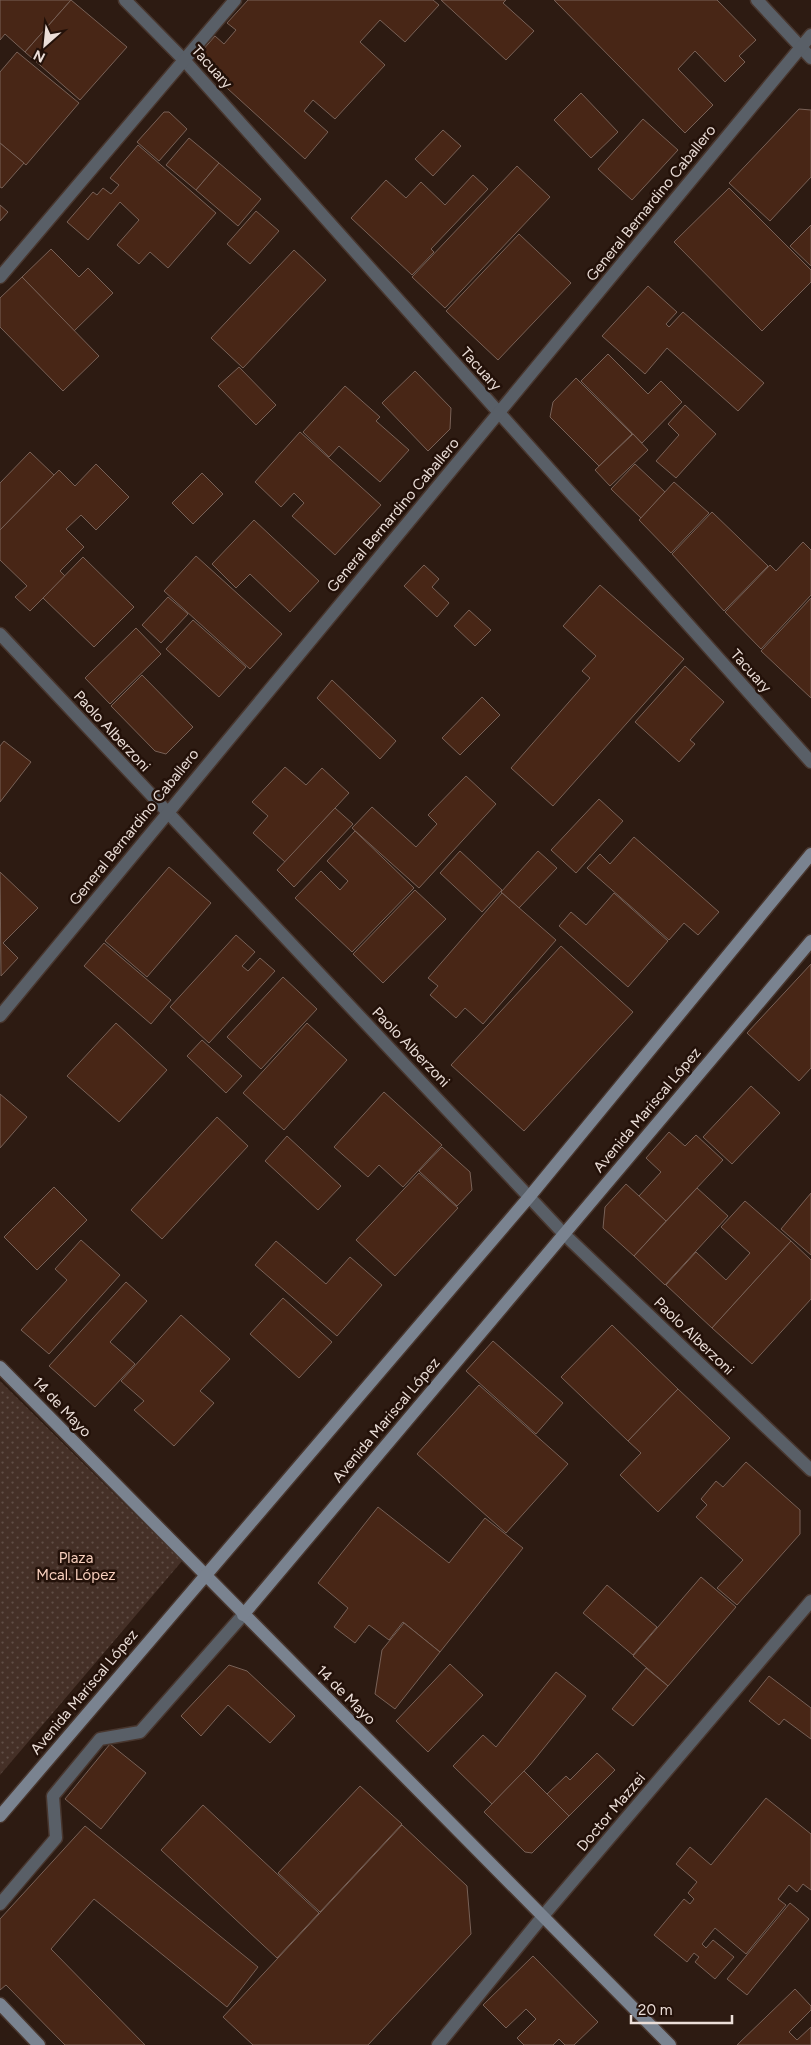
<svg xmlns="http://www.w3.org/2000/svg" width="811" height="2045" viewBox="0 0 811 2045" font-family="Figtree,sans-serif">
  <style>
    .park { fill: url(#park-dots) }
    .building { fill: #482616; stroke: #786157 }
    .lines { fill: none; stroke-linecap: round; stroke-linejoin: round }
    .pedestrian-casing { stroke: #48362e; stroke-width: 15 }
    .minor-casing { stroke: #48362e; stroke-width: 15 }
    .secondary-casing { stroke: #48362e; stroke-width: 15 }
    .pedestrian { stroke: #595f67; stroke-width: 12 }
    .minor { stroke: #595f67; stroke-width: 12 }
    .secondary { stroke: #7a8390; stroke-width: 12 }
    .labels { text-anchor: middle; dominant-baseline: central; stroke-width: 5; stroke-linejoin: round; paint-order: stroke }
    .street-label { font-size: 15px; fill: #ebded8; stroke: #231109 }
    .park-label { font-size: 15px; fill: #f8cfbd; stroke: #231109 }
  </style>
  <defs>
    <pattern id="park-dots" width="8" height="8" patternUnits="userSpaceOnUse" patternTransform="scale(1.25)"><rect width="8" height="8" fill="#453027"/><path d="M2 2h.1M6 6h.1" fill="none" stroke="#604e46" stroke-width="1.8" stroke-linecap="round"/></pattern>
  </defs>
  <rect width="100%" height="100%" fill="#2d1b12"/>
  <path class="park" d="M0,1381L182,1561L0,1775Z"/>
  <g class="building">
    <path d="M0,0H71L25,52L5,34L0,40Z"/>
    <path d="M71,0L127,47L80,100L25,52Z"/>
    <path d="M248,0H433L439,5L405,42L380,20L360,42L385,65L335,119L313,100L304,111L328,132L305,159L195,59L215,36L224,44L236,30L227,23Z"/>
    <path d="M441,0H506L503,3L534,31L506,60Z"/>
    <path d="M554,0H717L756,40L739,56L745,62L725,82L695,51L678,69L713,105L685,133Z"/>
    <path d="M17,52L79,103L26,165L0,143V72Z"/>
    <path d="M581,93L618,132L591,158L554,120Z"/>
    <path d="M799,109L811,110V177L770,221L729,183Z"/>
    <path d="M164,112H169L187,129L159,161L137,142Z"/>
    <path d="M643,119L678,150L632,200L598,169Z"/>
    <path d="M443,130L461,146L433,176L415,159Z"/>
    <path d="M189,138L219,163L196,190L166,165Z"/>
    <path d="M0,143L24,163L2,188L0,187Z"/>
    <path d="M138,145L216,213L168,268L150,252L139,264L117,245L139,220L120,202L88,240L67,222L93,192L97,195L103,188L111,194L119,185L110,178Z"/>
    <path d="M219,163L261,199L238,226L196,190Z"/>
    <path d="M517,166L550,197L445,308L412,277Z"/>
    <path d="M473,175L488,189L431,249L434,252L412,275L351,218L386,180L406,198L421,182L445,205Z"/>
    <path d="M729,188L811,270V282L762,331L674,242Z"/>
    <path d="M0,205L8,212L0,221Z"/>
    <path d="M256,211L279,231L250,264L227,244Z"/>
    <path d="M811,225V266L790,246Z"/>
    <path d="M519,234L571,283L498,360L446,311Z"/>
    <path d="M51,249L79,277L88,268L113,293L74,331L22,277Z"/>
    <path d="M294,250L326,280L243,368L211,338Z"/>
    <path d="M22,277L99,356L63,391L0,327V298Z"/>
    <path d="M648,286L677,312L666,324L669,327L683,312L764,383L738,411L667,348L645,374L602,336Z"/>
    <path d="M608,354L648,394L661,381L682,402L642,443L581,381Z"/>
    <path d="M239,367L276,405L256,425L218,386Z"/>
    <path d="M415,371L451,408L450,429L428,451L382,403Z"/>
    <path d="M576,378L632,434L599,466L550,417L553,402Z"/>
    <path d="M345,386L380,417L376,421L409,450L380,482L339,446L329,457L303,432Z"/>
    <path d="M685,405L716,434L676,478L656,461L679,435L668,424Z"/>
    <path d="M300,432L381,505L335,555L292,516L304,503L294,493L281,507L255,482Z"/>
    <path d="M633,434L648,450L610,486L595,470Z"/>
    <path d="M30,452L54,475L0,530V483Z"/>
    <path d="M96,464L129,497L96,530L81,515L66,529L84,547L60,571L65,576L30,611L15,597L27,586L0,560V530L59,470L75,486Z"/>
    <path d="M635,464L665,492L641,518L611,489Z"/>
    <path d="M202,473L223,494L193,524L172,503Z"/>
    <path d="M674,482L709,513L671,553L639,520Z"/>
    <path d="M712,512L768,566L724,611L672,554Z"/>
    <path d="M254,520L319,581L290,612L250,574L236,588L212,564Z"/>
    <path d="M803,542L811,550V595L761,649L725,612L770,565L776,571Z"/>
    <path d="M196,556L282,634L250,669L164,591Z"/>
    <path d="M83,557L134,607L94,647L43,598Z"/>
    <path d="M424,565L439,579L432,587L449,603L437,617L404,586Z"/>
    <path d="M600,585L684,659L553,806L511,768L590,678L582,671L596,656L563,626Z"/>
    <path d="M168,597L188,614L161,643L142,625Z"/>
    <path d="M811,598V698L761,651Z"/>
    <path d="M469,610L491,630L475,646L454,626Z"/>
    <path d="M193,620L246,667L219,697L166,649Z"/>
    <path d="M136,628L161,654L110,704L85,678Z"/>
    <path d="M685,666L724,702L690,740L695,744L679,762L635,722Z"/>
    <path d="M142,675L193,727L166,754L155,751L111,706Z"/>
    <path d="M332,680L396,741L380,759L317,698Z"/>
    <path d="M482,697L500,715L460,755L442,738Z"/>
    <path d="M4,741L31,762L0,802V746Z"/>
    <path d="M285,767L306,785L322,768L349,793L285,862L253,833L268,816L252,802Z"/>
    <path d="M466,776L496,804L419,888L352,828L372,807L416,847L437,824L428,815Z"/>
    <path d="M599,799L623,821L576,873L551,850Z"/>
    <path d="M335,808L353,824L294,887L277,870Z"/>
    <path d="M355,831L414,888L352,952L295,898L321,871L340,890L348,881L327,861Z"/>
    <path d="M634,837L719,912L698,935L684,923L669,940L587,868L600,854L610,864Z"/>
    <path d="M460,851L502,890L482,912L440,873Z"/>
    <path d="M538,851L557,868L519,908L501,892Z"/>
    <path d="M169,867L211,903L147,977L105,941Z"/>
    <path d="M0,872L38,908L3,943L18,958L1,976Z"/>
    <path d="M415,890L446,919L383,983L353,954Z"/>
    <path d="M502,893L556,940L483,1024L465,1008L456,1018L430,995L438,986L428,978Z"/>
    <path d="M614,893L668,941L628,987L559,926L571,912L586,925Z"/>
    <path d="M236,935L255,952L242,966L248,971L260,958L275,971L209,1043L170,1007Z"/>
    <path d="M104,943L171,1000L151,1024L84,966Z"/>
    <path d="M561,946L633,1012L524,1131L451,1065Z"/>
    <path d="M811,964V1068L799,1081L747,1033Z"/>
    <path d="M283,977L317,1009L261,1069L227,1037Z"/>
    <path d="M116,1023L167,1070L119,1122L67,1076Z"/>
    <path d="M307,1023L347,1060L284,1130L243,1093Z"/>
    <path d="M202,1040L242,1076L226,1093L187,1056Z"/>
    <path d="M751,1086L780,1113L732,1164L703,1137Z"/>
    <path d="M384,1092L442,1145L403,1187L379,1165L368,1177L334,1147Z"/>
    <path d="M0,1094L27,1117L0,1148Z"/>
    <path d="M217,1117L248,1146L162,1239L131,1210Z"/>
    <path d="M669,1132L685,1146L696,1135L723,1160L666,1221L639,1196L661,1172L646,1158Z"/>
    <path d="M287,1136L341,1186L318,1210L265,1161Z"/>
    <path d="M442,1147L470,1172L472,1190L457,1206L419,1171Z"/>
    <path d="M419,1173L458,1208L395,1276L356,1240Z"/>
    <path d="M626,1184L666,1221L634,1256L603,1228L605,1207Z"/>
    <path d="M54,1187L87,1220L37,1270L4,1237Z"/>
    <path d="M697,1188L728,1216L665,1285L634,1256Z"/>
    <path d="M811,1193V1255L781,1229Z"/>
    <path d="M745,1201L791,1241L712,1328L666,1285L696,1252L726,1280L750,1253L721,1227Z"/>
    <path d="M81,1240L120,1275L49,1354L21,1330L67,1280L55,1269Z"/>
    <path d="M276,1241L326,1284L350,1257L382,1285L337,1336L255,1265Z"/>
    <path d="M791,1241L811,1260V1299L752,1364L712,1328Z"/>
    <path d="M126,1282L147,1301L110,1342L135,1364L95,1407L49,1366Z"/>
    <path d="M283,1298L332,1342L299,1378L250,1334Z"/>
    <path d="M181,1315L230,1359L200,1391L214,1403L174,1446L134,1410L144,1401L121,1381Z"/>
    <path d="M612,1325L678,1389L628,1441L561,1377Z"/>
    <path d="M493,1341L563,1403L536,1434L466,1371Z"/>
    <path d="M479,1385L568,1464L506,1533L417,1454Z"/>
    <path d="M678,1389L730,1438L658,1512L620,1475L641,1453L628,1441Z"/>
    <path d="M746,1462L800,1510V1534L737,1605L717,1588L743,1560L696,1517L707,1505L701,1499L716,1481L723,1487Z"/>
    <path d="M378,1507L449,1563L485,1518L523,1548L440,1652L403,1622L389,1640L369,1625L355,1643L334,1627L348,1608L318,1583Z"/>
    <path d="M701,1577L736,1607L668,1686L633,1656Z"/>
    <path d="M607,1585L657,1627L633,1655L583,1613Z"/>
    <path d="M404,1623L440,1652L395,1709L375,1694L382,1650Z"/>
    <path d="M450,1664L483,1695L428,1752L396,1721Z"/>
    <path d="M229,1665L247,1671L295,1716L270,1743L228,1705L201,1736L181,1716Z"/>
    <path d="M646,1668L668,1686L633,1726L612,1709Z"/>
    <path d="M556,1672L586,1696L530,1765L492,1804L453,1766L483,1735L496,1747Z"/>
    <path d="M769,1676L811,1708V1739L784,1719L779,1725L749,1701Z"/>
    <path d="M110,1744L146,1773L101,1829L65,1799Z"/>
    <path d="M597,1753L615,1770L569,1816L547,1794L566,1776L570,1780Z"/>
    <path d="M524,1771L569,1816L532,1853L525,1852L484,1812Z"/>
    <path d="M360,1786L402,1824L320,1912L278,1873Z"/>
    <path d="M766,1798L811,1834V1890L803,1884L797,1892L789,1885L778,1899L786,1905L746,1954L715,1928L702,1944L706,1948L713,1940L734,1957L715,1979L695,1962L699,1957L694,1953L687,1962L654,1935L684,1899L690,1904L694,1899L688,1893L697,1882L676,1864L690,1847L711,1865Z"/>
    <path d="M203,1805L319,1913L277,1958L161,1850Z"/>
    <path d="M402,1825L467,1886L471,1934L368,2045H253L223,2017Z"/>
    <path d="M85,1826L258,1967L227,2007L94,1899L51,1949L145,2045H65L6,1985L0,1990V1919Z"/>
    <path d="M790,1903L809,1919L747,1995L727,1979Z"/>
    <path d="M533,1956L598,2022L574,2045H565L559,2039L553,2045H524L517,2038L536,2019L526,2009L506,2028L483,2005Z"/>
    <path d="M795,1989L811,2006V2010L789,2032L797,2040L811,2027V2045H737Z"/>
  </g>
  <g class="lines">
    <defs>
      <path id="pedestrian" d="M0,1904L56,1838L53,1796L100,1739L140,1732L243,1615"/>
      <g id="minor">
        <path d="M125,0L184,60L811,762"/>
        <path d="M757,0L811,58"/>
        <path d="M0,277L235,0"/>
        <path d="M0,634L564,1234L811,1470"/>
        <path d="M0,1016L811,35"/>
        <path d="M438,2045L543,1916L811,1601"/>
      </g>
      <g id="secondary">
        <path d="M0,1367L670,2045"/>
        <path d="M243,1615L811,941"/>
        <path d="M0,1816L530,1196L811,854"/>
        <path d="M0,2004L39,2045"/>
      </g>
    </defs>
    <use href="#pedestrian" class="pedestrian-casing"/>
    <use href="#minor" class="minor-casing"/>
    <use href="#secondary" class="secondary-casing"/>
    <use href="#pedestrian" class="pedestrian"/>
    <use href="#minor" class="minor"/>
    <use href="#secondary" class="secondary"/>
  </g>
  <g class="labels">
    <g class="street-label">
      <text transform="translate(212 67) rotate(48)">Tacuary</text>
      <text transform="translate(651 203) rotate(-51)">General Bernardino Caballero</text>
      <text transform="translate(481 369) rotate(48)">Tacuary</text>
      <text transform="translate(393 515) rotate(-50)">General Bernardino Caballero</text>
      <text transform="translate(751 671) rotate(48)">Tacuary</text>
      <text transform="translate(112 731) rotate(47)">Paolo Alberzoni</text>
      <text transform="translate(134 827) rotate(-51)">General Bernardino Caballero</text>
      <text transform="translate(411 1047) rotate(46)">Paolo Alberzoni</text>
      <text transform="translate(647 1110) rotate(-50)">Avenida Mariscal López</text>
      <text transform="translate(694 1336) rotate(44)">Paolo Alberzoni</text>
      <text transform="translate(62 1407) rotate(46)">14 de Mayo</text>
      <text transform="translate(386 1420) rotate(-50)">Avenida Mariscal López</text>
      <text transform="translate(84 1692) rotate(-50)">Avenida Mariscal López</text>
      <text transform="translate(346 1695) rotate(45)">14 de Mayo</text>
      <text transform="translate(611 1812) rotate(-50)">Doctor Mazzei</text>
    </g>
    <g class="park-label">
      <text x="76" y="1558">Plaza<tspan x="76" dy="17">Mcal. López</tspan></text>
    </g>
  </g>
  <g transform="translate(45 45) rotate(207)" stroke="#231109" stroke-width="4" paint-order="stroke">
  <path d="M0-4L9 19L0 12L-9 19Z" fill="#ebded8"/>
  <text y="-8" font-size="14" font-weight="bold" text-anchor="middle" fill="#ebded8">N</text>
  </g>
  <path d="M631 2015v8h101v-8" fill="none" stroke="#ebded8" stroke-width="2.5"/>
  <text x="638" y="2015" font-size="15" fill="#ebded8" stroke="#231109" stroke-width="4" paint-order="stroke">20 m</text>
</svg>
